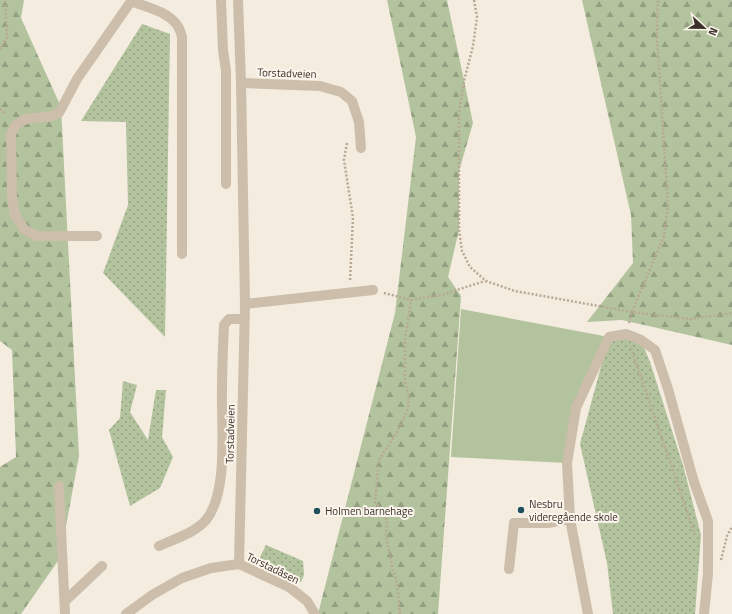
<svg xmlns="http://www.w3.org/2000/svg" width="732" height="614" viewBox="0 0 732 614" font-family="'Titillium Web',sans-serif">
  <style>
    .green { fill: url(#green-dots) }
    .forest { fill: url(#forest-firs) }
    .pitch { fill: #b3c39e }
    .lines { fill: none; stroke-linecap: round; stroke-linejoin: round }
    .path { stroke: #b8a894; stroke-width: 2.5; stroke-dasharray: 2 2; stroke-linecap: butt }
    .minor { stroke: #ccbeaa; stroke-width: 10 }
    .poi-dot { fill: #1e515c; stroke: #fbf5ec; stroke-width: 1.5 }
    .labels { text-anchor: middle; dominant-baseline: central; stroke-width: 4; stroke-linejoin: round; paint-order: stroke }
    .street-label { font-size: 11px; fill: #3a312a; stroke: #fbf5ec }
    .poi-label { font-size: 11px; fill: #3a312a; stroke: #fbf5ec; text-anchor: start }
  </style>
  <defs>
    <pattern id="green-dots" width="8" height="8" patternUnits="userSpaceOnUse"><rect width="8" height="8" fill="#b3c39e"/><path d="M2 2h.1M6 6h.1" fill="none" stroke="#939f81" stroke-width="1.8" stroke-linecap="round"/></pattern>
    <pattern id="forest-firs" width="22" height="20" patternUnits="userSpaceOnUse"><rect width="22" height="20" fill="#b3c39e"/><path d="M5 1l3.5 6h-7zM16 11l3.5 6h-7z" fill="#939f81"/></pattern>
  </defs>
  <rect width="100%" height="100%" fill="#f3ecdf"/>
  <g class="green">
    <path d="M142,24L170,34L165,337L103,273L128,205L126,122L81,121Z"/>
    <path d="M609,337L641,340L650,362L683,465L701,535L695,614H613L607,563L580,444Z"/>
    <path d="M123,381L137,385L130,412L148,440L156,390H166L162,437L173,457L160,488L130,506L109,430L120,418Z"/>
    <path d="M266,545L303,561L304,575L301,582L257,563Z"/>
  </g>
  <g class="forest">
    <path d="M0,0H24L21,18L61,107L79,456L60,558L21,614H0V467L16,457L12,350L0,341Z"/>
    <path d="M387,0H447L473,123L459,171V230L448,277L461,296L438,614H318L395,313L416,137Z"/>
    <path d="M582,0H732V345L622,320L587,322L633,263L631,215Z"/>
  </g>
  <path class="pitch" d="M461,309L609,337L576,408L567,463L451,457Z"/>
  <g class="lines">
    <g class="path">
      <path d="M474,0L477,17L473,46L464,81L459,112V230L462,251L470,267L486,281L515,291L632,312L690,319L732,313"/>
      <path d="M0,49L7,37L5,0"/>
      <path d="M0,109L5,114"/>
      <path d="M347,143L344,160L353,218L350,281"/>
      <path d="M384,293L411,300L441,295L485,281"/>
      <path d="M629,323L632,312L664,236L668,205L657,39L658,0"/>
      <path d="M631,348L695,535"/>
      <path d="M539,504L543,511"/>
      <path d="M721,560L727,536L732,527"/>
      <path d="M400,614L397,582L393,571L386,536L387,521L385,514L375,502L379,460L396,434L408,409L409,396L405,382V340L411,300"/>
    </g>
    <g class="minor">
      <path d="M221,0L223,50L226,71V184"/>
      <path d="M238,0L241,83L245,304L239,564"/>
      <path d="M131,1C146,7 167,11 177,25C180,29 181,33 182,37V254"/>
      <path d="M241,83L320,86L341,92L352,101L359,122L361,148"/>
      <path d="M97,236H36L24,229L15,215L12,198L11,134L16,125L26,119L52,116L59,113L77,79L132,0"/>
      <path d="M245,304L373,290"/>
      <path d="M59,486L65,614"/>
      <path d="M159,546C174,539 195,533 206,520C229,492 221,425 222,389C222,368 223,347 224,325L229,319H244"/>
      <path d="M509,569L514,523H548L570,519"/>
      <path d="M65,601L102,566"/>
      <path d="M126,614L152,595L182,578L211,568L239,564L289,587L307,601L315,614"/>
      <path d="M588,614L570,519L567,463L576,408L609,337L626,334L641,340L655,350L668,389L694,482L708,521V573L704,614"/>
    </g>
  </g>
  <g class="poi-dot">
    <circle cx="521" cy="510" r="4"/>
    <circle cx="317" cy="511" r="4"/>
  </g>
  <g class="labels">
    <g class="street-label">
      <text transform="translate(287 73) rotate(2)">Torstadveien</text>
      <text transform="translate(230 434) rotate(-89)">Torstadveien</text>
      <text transform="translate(273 568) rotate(26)">Torstadåsen</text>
    </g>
    <g class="poi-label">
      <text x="529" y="504">Nesbru<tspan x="529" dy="13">videregående skole</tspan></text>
      <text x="325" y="511">Holmen barnehage</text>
    </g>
  </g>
  <g transform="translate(704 28) rotate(112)" stroke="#fbf5ec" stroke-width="3" paint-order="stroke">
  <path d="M0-3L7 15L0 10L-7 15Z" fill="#3a312a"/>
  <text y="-6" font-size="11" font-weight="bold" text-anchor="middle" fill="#3a312a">N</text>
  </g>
</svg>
